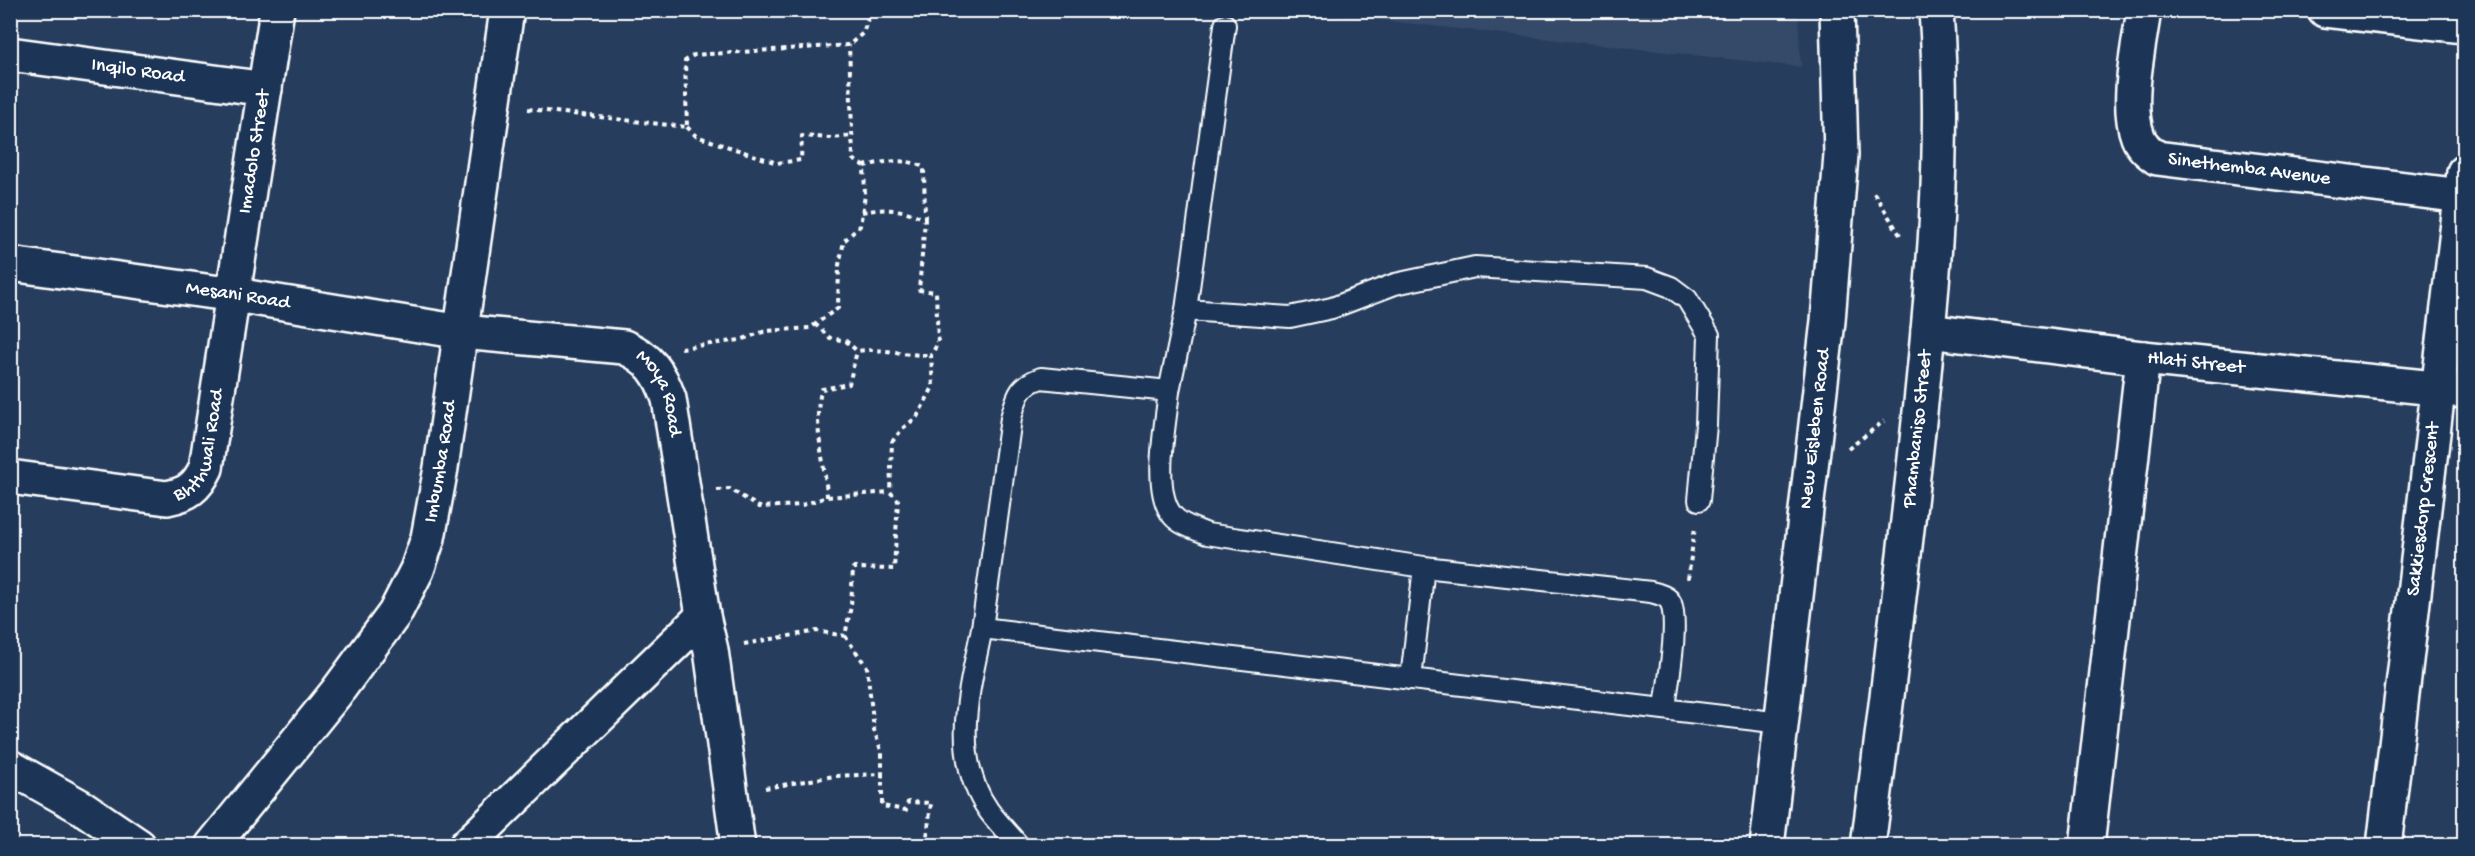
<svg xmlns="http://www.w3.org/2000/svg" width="2475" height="856" viewBox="0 0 2475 856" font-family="'Gochi Hand',sans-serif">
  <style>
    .built { fill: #344a68 }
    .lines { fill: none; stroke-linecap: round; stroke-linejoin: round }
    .lane-casing { stroke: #fff; stroke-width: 24 }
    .street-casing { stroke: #fff; stroke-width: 38 }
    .secondary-casing { stroke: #fff; stroke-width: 38 }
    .path { stroke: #fff; stroke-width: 4; stroke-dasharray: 4.5 4.5; stroke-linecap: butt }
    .lane { stroke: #1d3557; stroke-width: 20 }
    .street { stroke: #1d3557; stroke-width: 33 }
    .secondary { stroke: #1d3557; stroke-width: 33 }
    .labels { text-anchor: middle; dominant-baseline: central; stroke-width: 4.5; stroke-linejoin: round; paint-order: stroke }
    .street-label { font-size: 20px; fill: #fff; stroke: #1d3557 }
  </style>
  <rect width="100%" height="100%" fill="#263d5e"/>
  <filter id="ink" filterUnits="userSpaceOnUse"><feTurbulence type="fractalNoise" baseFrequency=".0167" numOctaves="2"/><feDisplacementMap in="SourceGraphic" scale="12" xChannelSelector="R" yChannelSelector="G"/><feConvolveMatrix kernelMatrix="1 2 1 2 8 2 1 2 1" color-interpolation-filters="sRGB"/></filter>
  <g filter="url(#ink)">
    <path class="built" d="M1297,11H1798L1801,67Z"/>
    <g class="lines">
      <defs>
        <g id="lane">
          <path d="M1186,310L1225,25"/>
          <path d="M1169,391L1186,310L1290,317L1332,308L1395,284L1475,267L1647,278L1671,287L1687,299L1709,335L1706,425L1699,500"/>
          <path d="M982,628C970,689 949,755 989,811C998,823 1009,834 1019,846"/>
          <path d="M1411,679L1424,567"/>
          <path d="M1665,708C1668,682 1679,626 1671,603C1668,596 1658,594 1651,592L1424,567L1207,534C1196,529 1182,526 1173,516C1151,491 1166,423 1169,391L1041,378C1018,386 1017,397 1011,418L982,628L1781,723"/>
        </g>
        <g id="street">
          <path id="s1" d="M2144,10C2139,47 2125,103 2138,137C2142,147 2149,152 2157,158L2462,196"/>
          <path d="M2325,10L2464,26"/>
          <path id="s2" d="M10,54L265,89"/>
          <path id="s3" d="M10,264L235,295L462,332L624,347C650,358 660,373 669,399L703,616L711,650L738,846"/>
          <path id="s4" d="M1928,331L2143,358L2464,391"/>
          <path id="s5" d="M10,477L167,498C188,494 197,487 206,468L277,10"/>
          <path id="s6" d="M212,846L336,693L395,613L417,570L428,538L441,468L507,10"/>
          <path d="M466,846L703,616"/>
          <path id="s7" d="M1868,846C1886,707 1903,569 1918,431C1933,291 1946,151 1936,10"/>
          <path d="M2087,846L2143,358"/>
          <path id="s8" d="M2384,846L2464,172"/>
        </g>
        <g id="secondary">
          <path d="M10,767L83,808L139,846"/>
          <path id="s9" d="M1767,846L1828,321L1841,155L1837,10"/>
        </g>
      </defs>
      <use href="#lane" class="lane-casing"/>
      <use href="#street" class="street-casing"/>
      <use href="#secondary" class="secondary-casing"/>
      <g class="path">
        <path d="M528,109L687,127L685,61L694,55L849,45L863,33L871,10"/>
        <path d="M687,127L696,136L777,163L801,160L802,136L831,138L853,136"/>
        <path d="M864,166C881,162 909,157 924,168L925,220"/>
        <path d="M1874,193L1900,235"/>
        <path d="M862,212C884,208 906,208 925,220L919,290L936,292L938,343L931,355L933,387L917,417L903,428L892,442L890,492"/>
        <path d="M815,324L830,338L846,341L857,351C882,347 905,356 931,355"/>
        <path d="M681,348L740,340L766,331L810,328L838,308L839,265L844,241L860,226L865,195L864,166L853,159L849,45"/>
        <path d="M1848,449L1884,421"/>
        <path d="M717,490L730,489L759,507L802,505L827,497L890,492L898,500L894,569L853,568L851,606L845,636L817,631L744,644"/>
        <path d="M827,497C826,464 811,422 822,389L849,384L857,351"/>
        <path d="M1688,579L1695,527"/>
        <path d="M845,636L867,667L874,730L882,753V774"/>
        <path d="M765,788L834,776L882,774V806L906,810L908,802L931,803L926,846"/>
      </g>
      <use href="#lane" class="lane"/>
      <use href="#street" class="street"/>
      <use href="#secondary" class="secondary"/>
    </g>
  </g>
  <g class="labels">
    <g class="street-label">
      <text stroke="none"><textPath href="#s2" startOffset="129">Inqilo Road</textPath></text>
      <text stroke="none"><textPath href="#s5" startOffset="530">Imadolo Street</textPath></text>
      <text stroke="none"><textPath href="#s1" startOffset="250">Sinethemba Avenue</textPath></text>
      <text stroke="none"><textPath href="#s3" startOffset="230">Mesani Road</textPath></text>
      <text stroke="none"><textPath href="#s4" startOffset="270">Hlati Street</textPath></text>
      <text stroke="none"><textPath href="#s3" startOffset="682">Moya Road</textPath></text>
      <text stroke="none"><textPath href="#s9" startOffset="420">New Eisleben Road</textPath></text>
      <text stroke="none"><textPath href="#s7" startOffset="420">Phambaniso Street</textPath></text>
      <text stroke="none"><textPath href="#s5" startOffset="228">Bhthwali Road</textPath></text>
      <text stroke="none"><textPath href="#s6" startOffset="456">Imbumba Road</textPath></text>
      <text stroke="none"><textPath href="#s8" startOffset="339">Sakkiesdorp Crescent</textPath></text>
    </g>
  </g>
  <rect width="2475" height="856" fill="none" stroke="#1d3557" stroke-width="36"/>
  <rect x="18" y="18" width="2439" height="820" fill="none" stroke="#fff" stroke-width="2" filter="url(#ink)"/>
</svg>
